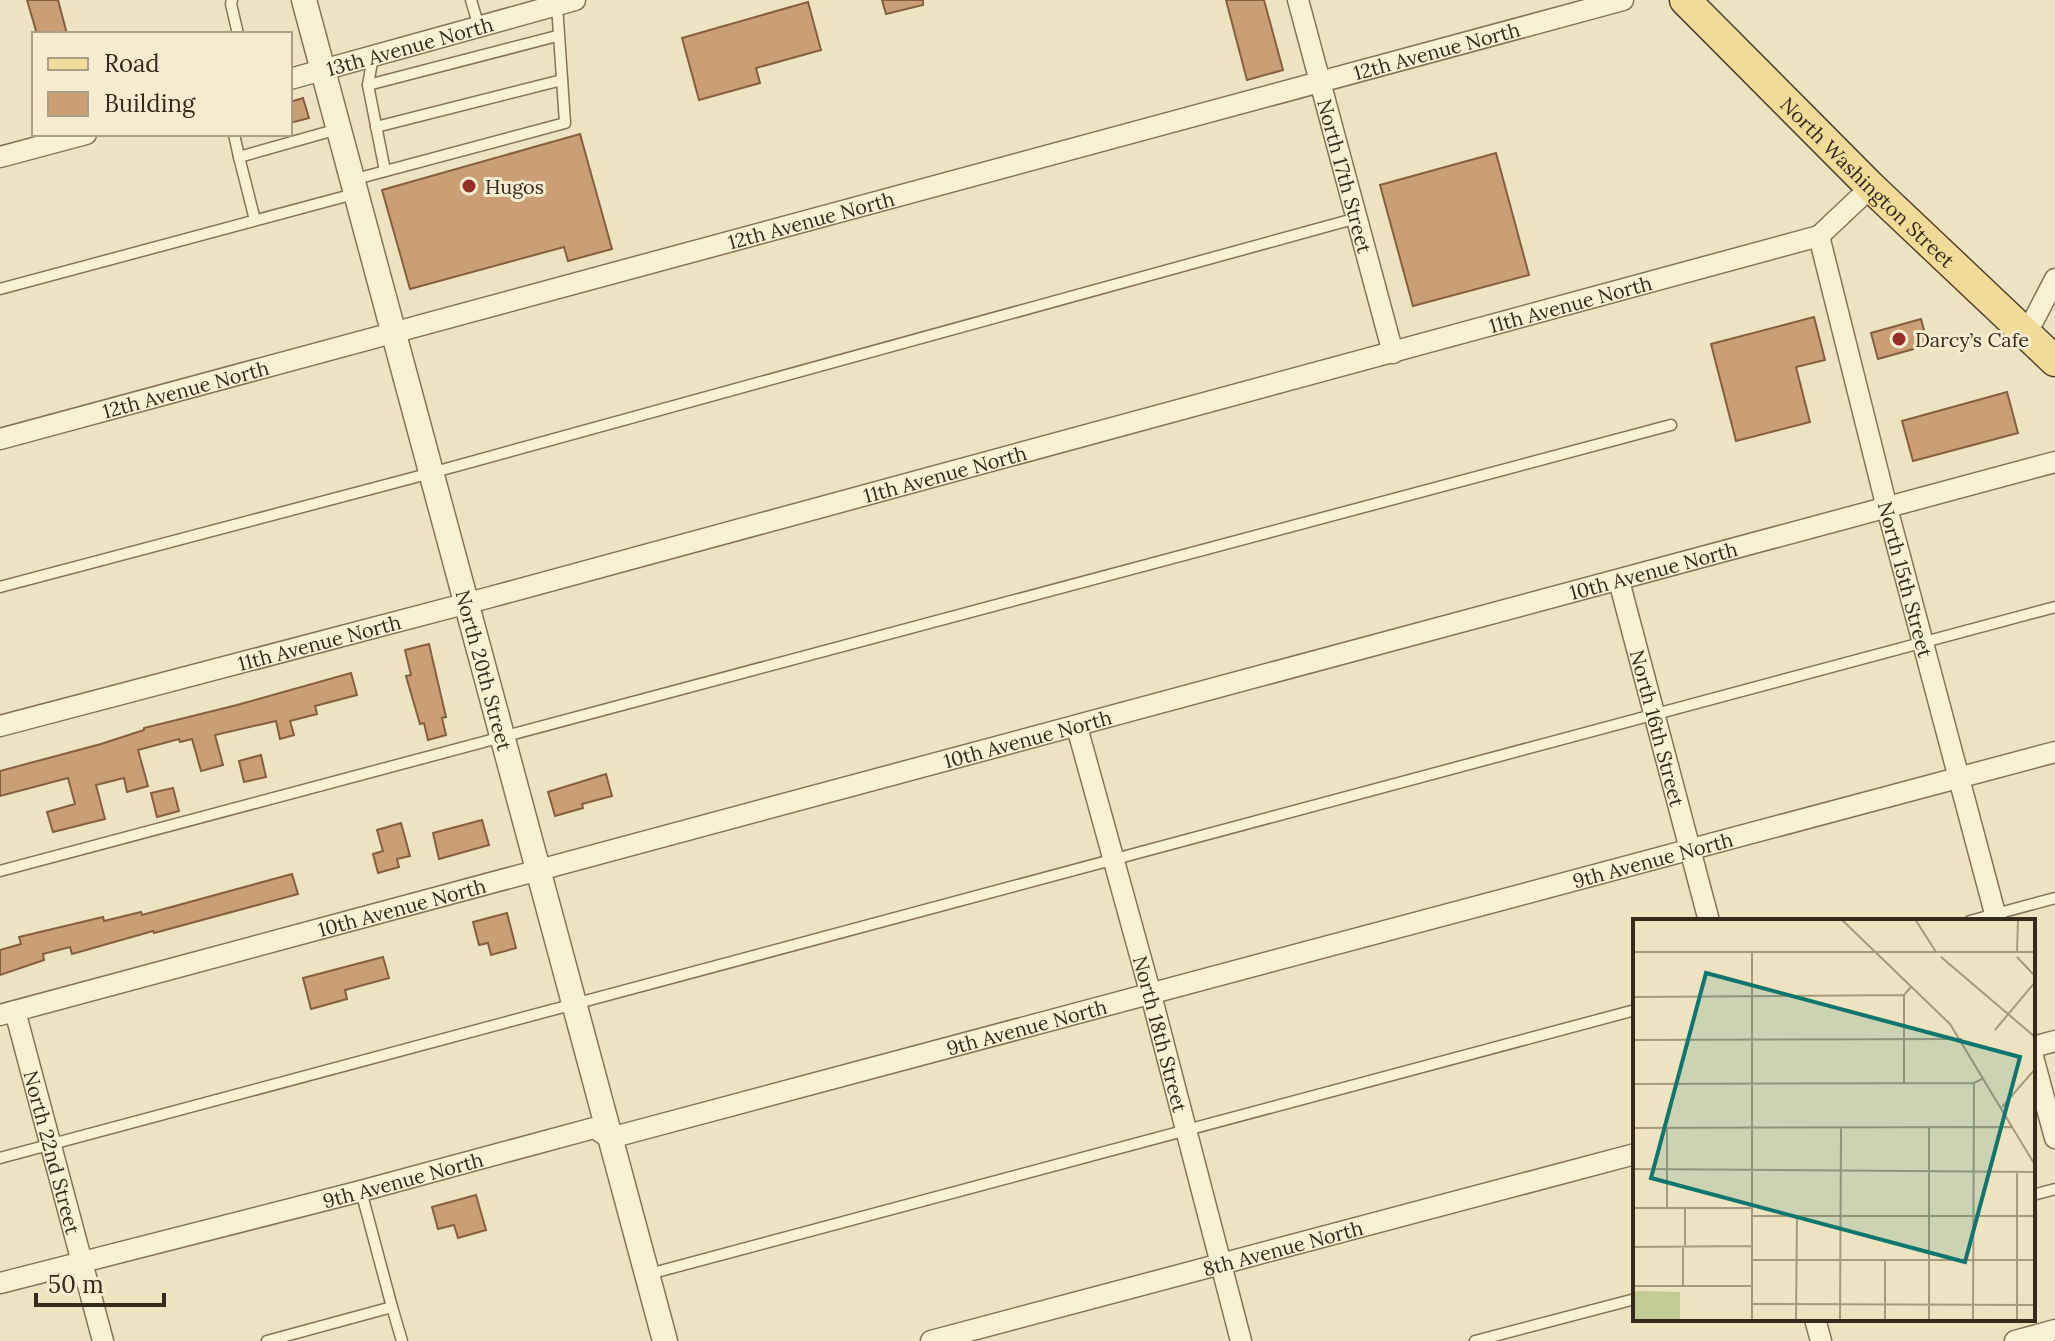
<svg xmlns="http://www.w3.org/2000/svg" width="2055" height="1341" viewBox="0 0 2055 1341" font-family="Lora,serif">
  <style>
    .building { fill: #cb9f76; stroke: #855f3e; stroke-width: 2 }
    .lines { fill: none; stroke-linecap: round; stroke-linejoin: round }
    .service-casing { stroke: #867458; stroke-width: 13 }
    .minor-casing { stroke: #867458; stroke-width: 23 }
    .tertiary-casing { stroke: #867458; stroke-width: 27 }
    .primary-casing { stroke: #54412d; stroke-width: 33 }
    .service { stroke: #f8f0d3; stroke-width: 10 }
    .minor { stroke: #f8f0d3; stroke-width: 20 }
    .tertiary { stroke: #f8f0d3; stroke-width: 24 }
    .primary { stroke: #f1db98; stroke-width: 30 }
    .poi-dot { fill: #952e29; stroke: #f5ecd0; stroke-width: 3 }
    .labels { text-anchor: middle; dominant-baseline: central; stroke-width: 6; stroke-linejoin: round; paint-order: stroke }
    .street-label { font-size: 20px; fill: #362a1d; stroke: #f5ecd0 }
    .poi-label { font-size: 20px; fill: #362a1d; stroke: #f5ecd0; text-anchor: start }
    .inset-road { fill: none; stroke: #a4997f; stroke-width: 2 }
    .view { fill: #0f766e; fill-opacity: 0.15; stroke: #0f766e; stroke-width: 4 }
    .inset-edge { fill: none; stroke: #362a1d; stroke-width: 4 }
  </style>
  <rect width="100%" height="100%" fill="#ede3c0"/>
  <g class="building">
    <path d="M27,0H58L67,34H37Z"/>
    <path d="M882,0H923V5L886,14Z"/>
    <path d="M1226,0H1264L1283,70L1247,80Z"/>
    <path d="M808,2L821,50L756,68L760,83L699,100L682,38Z"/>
    <path d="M303,98L309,118L290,123V102Z"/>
    <path d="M580,134L612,249L568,261L564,247L410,289L382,190Z"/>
    <path d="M1496,153L1529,275L1413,306L1380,185Z"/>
    <path d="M1814,317L1825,360L1796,367L1810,422L1736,441L1711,344Z"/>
    <path d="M1921,319L1928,345L1878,359L1871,333Z"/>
    <path d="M2007,392L2018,433L1913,461L1902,421Z"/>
    <path d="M429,644L446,717L442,718L446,735L428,740L424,723L420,724L406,676L411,675L405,650Z"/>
    <path d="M351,673L357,695L315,706L317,714L290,721L294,735L280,739L276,721L215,735L223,765L201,771L192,739L180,742L179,739L138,750L148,786L127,792L124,778L96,785L105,819L53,832L47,812L75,804L68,778L0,796V771L101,744L144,730V728L237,705Z"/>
    <path d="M261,755L266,777L244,782L239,761Z"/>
    <path d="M606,774L612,796L582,804L583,808L555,816L548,792Z"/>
    <path d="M173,788L179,811L157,817L151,793Z"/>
    <path d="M482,820L489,845L439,859L433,833Z"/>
    <path d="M401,823L410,856L397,859L399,867L378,873L373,854L383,851L377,830Z"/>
    <path d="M292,874L298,894L154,933L153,931L72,954L70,947L43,954L44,960L0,975V950L21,944L19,937L103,917L104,921L141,912L142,915Z"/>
    <path d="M507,913L516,948L491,955L488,943L479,945L473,922Z"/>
    <path d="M383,957L389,978L345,990L347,999L311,1009L303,978Z"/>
    <path d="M476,1195L486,1230L458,1238L454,1225L438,1229L432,1207Z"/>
  </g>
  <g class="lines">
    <defs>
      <g id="service">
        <path d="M232,0L231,4L238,34"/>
        <path d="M471,0L479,27"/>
        <path d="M373,56L368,85L385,171"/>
        <path d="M368,85L557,36"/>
        <path d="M376,127L562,80"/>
        <path d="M234,134L239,157"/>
        <path d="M352,180L565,123L557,5"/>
        <path d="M255,220L239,157L338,129"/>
        <path d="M0,289L354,194"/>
        <path d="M0,587L431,473L1357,218"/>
        <path d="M0,871L1671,425"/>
        <path d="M1970,921L2055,898"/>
        <path d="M0,1158L2055,607"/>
        <path d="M2033,1195L2055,1189"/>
        <path d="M649,1274L1635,1010"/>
        <path d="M392,1307L402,1341"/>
        <path d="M267,1341L392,1307L361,1191"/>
        <path d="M1475,1341L1635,1299"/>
      </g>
      <g id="minor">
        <path id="s1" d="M1298,0L1393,353"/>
        <path id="s2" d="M290,79L575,0"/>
        <path d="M0,157L86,134"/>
        <path id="s3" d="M1819,236L1887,508L1997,921"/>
        <path d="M2027,333L2055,279"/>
        <path id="s4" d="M0,439L1623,0"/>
        <path id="s5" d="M1619,581L1709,921"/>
        <path id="s6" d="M0,726L487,598L1819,236L1871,187"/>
        <path id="s7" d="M1077,727L1151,995L1241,1341"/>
        <path id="s8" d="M15,1011L103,1341"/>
        <path id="s9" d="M0,1015L2055,462"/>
        <path d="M2033,1047L2055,1041"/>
        <path d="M2033,1057L2055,1138"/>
        <path id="s10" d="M0,1283L361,1191L594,1128L610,1138L2055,752"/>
        <path d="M1815,1319L1821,1341"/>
        <path id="s11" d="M931,1341L1635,1154"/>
        <path d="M2015,1341L2055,1330"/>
      </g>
      <g id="tertiary">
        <path id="s12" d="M304,0L665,1341"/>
      </g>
      <g id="primary">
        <path id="s13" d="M1685,0L1871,187L2055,361"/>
      </g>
    </defs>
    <use href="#service" class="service-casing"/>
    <use href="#minor" class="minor-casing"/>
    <use href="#tertiary" class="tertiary-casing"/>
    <use href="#primary" class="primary-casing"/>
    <use href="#service" class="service"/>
    <use href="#minor" class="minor"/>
    <use href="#tertiary" class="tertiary"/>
    <use href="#primary" class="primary"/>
  </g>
  <g class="poi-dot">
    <circle cx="469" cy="186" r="8"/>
    <circle cx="1899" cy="339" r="8"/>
  </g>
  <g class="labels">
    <g class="street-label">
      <text stroke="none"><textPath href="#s2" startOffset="124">13th Avenue North</textPath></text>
      <text stroke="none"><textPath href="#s4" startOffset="1488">12th Avenue North</textPath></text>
      <text stroke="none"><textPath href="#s1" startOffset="182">North 17th Street</textPath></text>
      <text stroke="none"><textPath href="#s13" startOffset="258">North Washington Street</textPath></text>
      <text stroke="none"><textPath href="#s4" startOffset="840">12th Avenue North</textPath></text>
      <text stroke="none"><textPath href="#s6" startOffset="1626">11th Avenue North</textPath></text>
      <text stroke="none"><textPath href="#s4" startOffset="192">12th Avenue North</textPath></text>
      <text stroke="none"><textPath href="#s6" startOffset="978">11th Avenue North</textPath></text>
      <text stroke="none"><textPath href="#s9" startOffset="1712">10th Avenue North</textPath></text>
      <text stroke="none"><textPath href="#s3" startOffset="354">North 15th Street</textPath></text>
      <text stroke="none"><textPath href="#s6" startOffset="330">11th Avenue North</textPath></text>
      <text stroke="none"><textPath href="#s12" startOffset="694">North 20th Street</textPath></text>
      <text stroke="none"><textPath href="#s5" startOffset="152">North 16th Street</textPath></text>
      <text stroke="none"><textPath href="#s9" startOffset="1064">10th Avenue North</textPath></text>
      <text stroke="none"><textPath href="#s10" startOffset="1712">9th Avenue North</textPath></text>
      <text stroke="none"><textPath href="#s9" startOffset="416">10th Avenue North</textPath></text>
      <text stroke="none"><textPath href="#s10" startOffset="1064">9th Avenue North</textPath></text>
      <text stroke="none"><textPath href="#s7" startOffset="318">North 18th Street</textPath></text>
      <text stroke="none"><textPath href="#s8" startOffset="146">North 22nd Street</textPath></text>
      <text stroke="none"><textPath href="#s10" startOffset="416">9th Avenue North</textPath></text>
      <text stroke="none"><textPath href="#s11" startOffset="364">8th Avenue North</textPath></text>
    </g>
    <g class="poi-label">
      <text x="485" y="186">Hugos</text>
      <text x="1915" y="339">Darcy’s Cafe</text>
    </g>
  </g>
  <g transform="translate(1633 919)">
    <rect width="402" height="402" fill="#ede3c0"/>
    <path d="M0,372L47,373V402H0Z" fill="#c1cb94"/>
    <path class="inset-road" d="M208,0L317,105L402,246M282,0L303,33M0,33H402M384,34L385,0M308,38L402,118M384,38L402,57M271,76V165M0,78L271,76L278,68M362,111L402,63M0,121L329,120M0,165L341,164L351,159M369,188L402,150M0,209L380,208M34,209V289M0,250L402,253M0,289H120M120,297H402M52,326V289M0,328L119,327M50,329V367M119,341H402M0,367H119M119,385L402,386M119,402V34M163,402L164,297M207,402L208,209M252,402V341M296,402V209M340,402L341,164M384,402V253"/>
    <path class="view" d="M73,54L387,138L332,343L18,259Z"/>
    <rect width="402" height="402" class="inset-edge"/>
  </g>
  <rect x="32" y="32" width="260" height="104" fill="#f5ecd0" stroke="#a99e88" stroke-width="2"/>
  <rect x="48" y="58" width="40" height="12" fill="#f1db98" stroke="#a99e88" stroke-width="2"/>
  <text x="104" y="72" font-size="24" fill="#362a1d">Road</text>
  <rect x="48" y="92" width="40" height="24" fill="#cb9f76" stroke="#a99e88" stroke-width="2"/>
  <text x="104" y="112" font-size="24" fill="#362a1d">Building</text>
  <path d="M36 1293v12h128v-12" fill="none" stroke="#362a1d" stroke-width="4"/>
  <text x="48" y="1293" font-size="24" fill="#362a1d" stroke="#f5ecd0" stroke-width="6" paint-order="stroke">50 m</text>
</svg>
